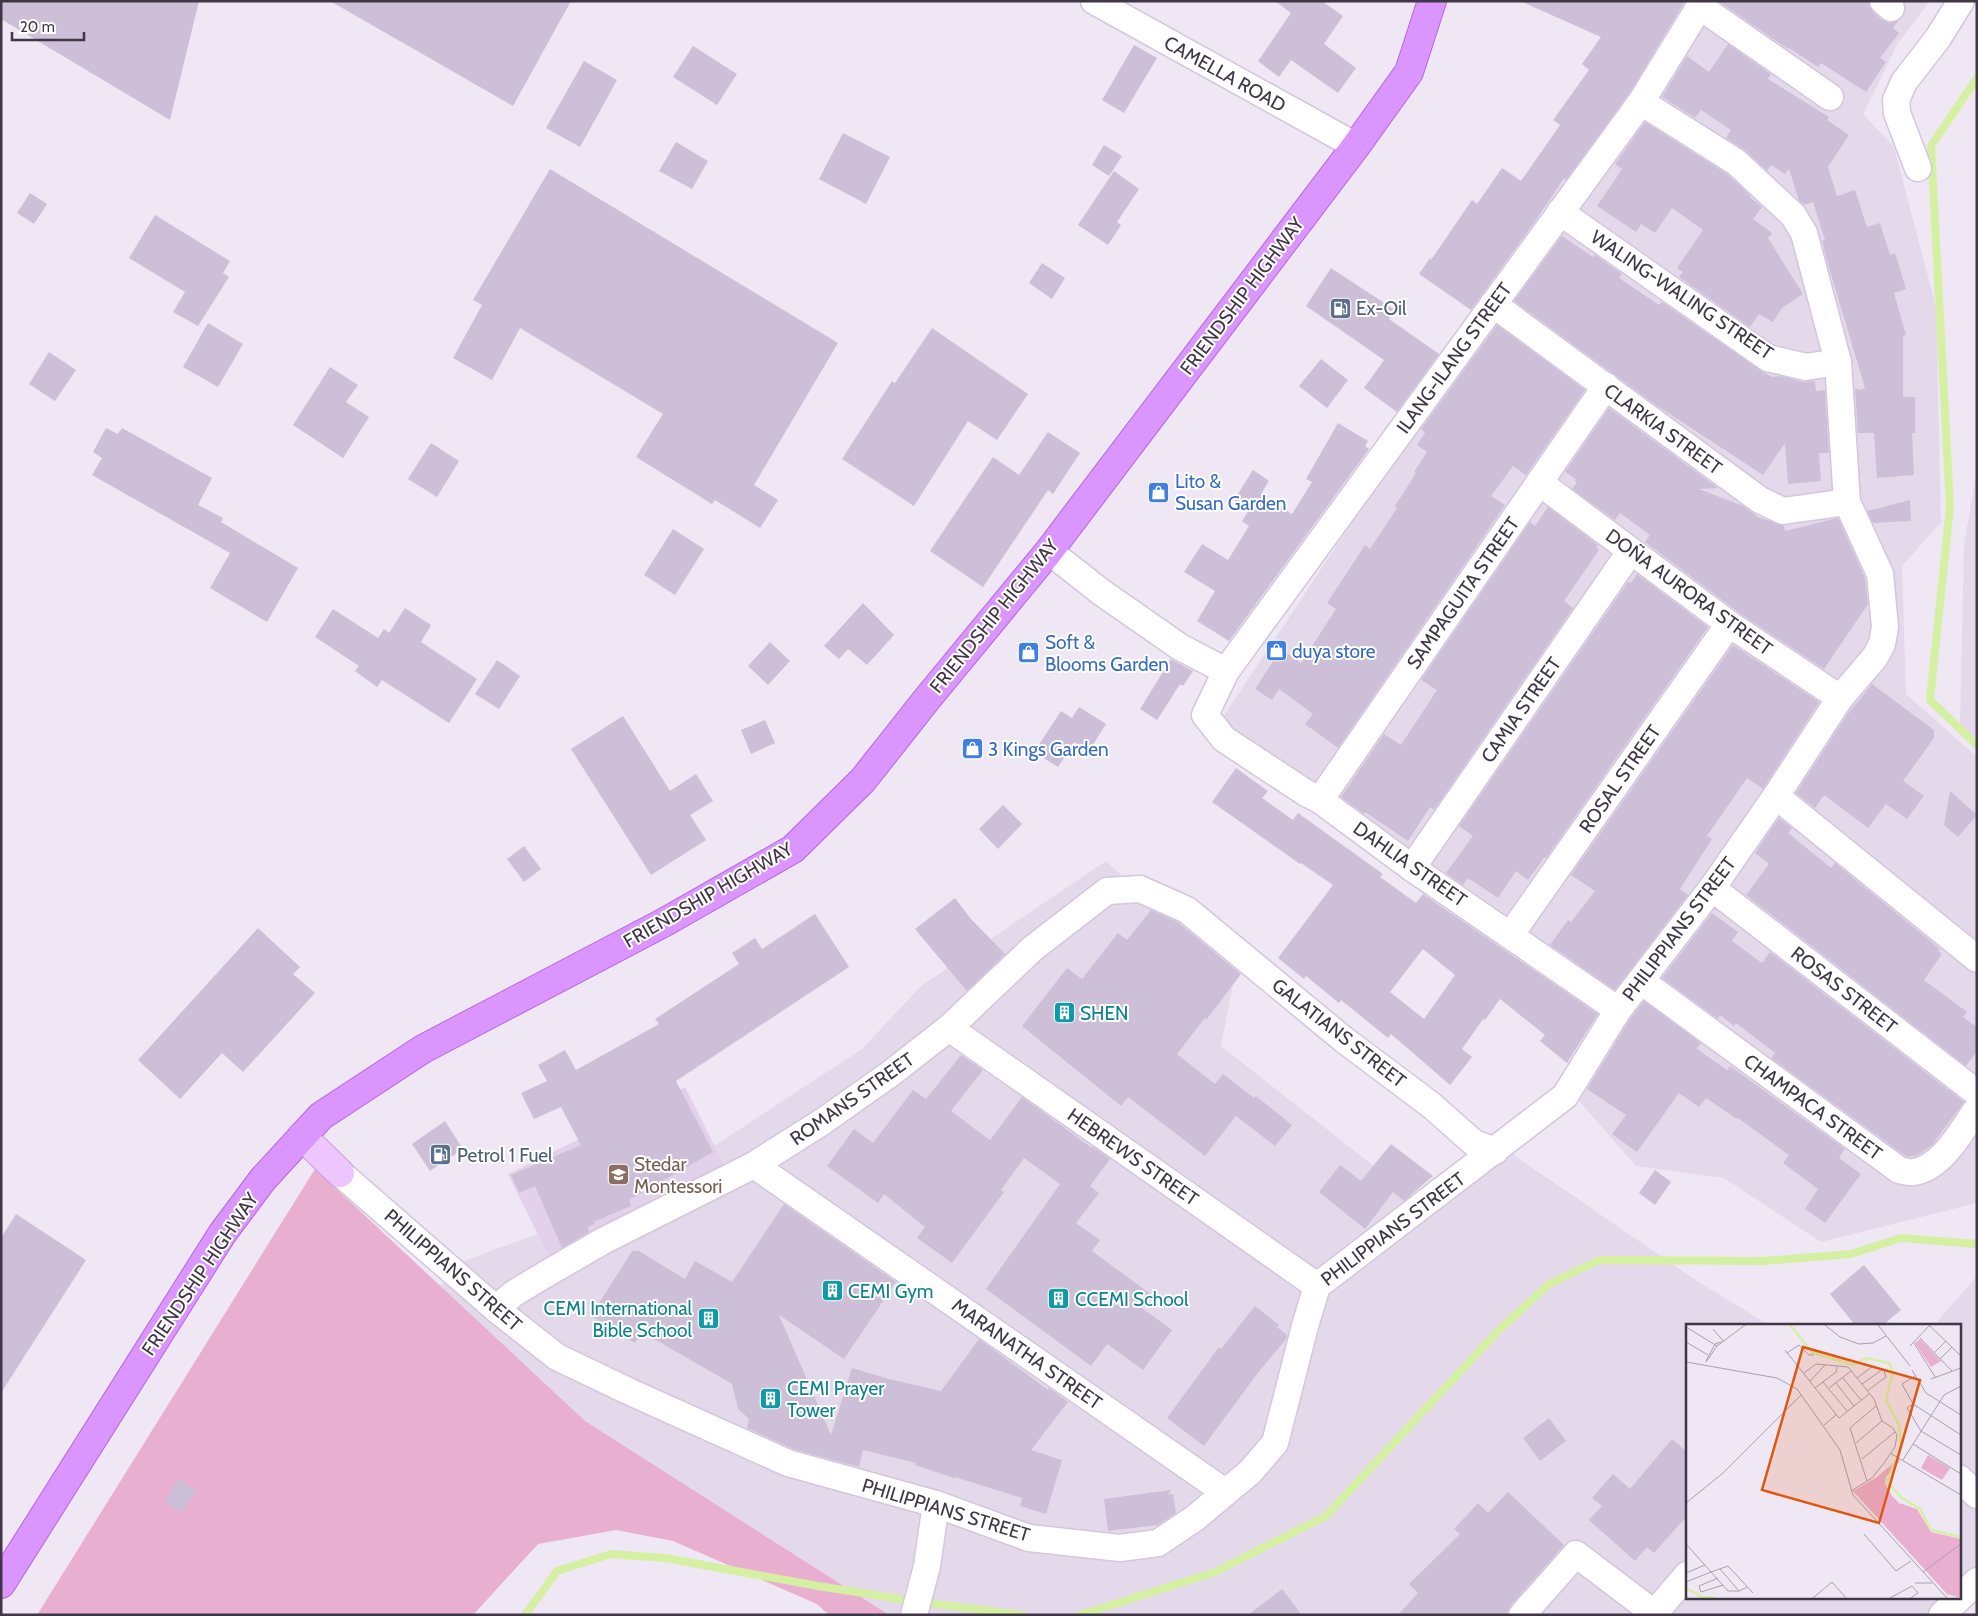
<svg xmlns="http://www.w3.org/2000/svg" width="1978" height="1616" viewBox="0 0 1978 1616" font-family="Cabin,sans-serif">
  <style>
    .residential { fill: #e4d9eb }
    .education { fill: #e3d1ec }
    .green { fill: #e8afd1 }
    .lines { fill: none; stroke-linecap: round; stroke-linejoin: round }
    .stream { stroke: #d5f0a3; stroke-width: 8 }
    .building { fill: #cdbfd8; fill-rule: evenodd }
    .street-casing { stroke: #d4c6dd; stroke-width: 29 }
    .secondary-casing { stroke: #c89ddc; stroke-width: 30 }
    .primary-casing { stroke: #b665e3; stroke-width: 30 }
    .street { stroke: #fff; stroke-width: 26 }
    .secondary { stroke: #edc6fe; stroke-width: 28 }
    .primary { stroke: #da95fe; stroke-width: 28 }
    .labels { text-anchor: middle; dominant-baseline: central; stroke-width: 4; stroke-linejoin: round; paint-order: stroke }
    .street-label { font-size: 19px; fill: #3f3646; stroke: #fff }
    .service-label { font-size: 19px; fill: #4e5e75; stroke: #fff; text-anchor: start }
    .shop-label { font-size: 19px; fill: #366cbe; stroke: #fff; text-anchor: start }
    .culture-label { font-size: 19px; fill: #0d838f; stroke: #fff; text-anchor: start }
    .education-label { font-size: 19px; fill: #785e54; stroke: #fff; text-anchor: start }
    .inset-river { fill: none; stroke: #d5f0a3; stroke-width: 2.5 }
    .inset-road { fill: none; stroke: #a9a0ae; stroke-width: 1 }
    .view { fill: #e0570f; fill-opacity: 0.15; stroke: #e0570f; stroke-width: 2.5 }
    .inset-edge { fill: none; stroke: #3f3646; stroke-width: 2.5 }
  </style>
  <rect width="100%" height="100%" fill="#efe7f3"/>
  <g class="residential">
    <path d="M1645,1H1930L1898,43L1863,114L1894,147L1936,307L1941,522L1902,566L1906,694L1977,757V1203L1821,1242L1724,1178L1636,1166L1572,1093L1615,1026L1514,942L1219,723L1435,397L1546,206L1633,20Z"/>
    <path d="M1977,470V738L1960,726L1964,545Z"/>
    <path d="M1106,861L1234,979L1221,1046L1432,1212L1511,1153L1697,1281L1769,1325H1687V1597H1959V1325H1934L1977,1276V1597L1957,1615H886L393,1311L460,1274L458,1263L570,1222L673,1173L862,1049L921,986Z"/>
  </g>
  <path class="education" d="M685,1087L729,1175L552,1263L508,1174Z"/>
  <path class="green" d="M315,1169L585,1421L889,1615H829L817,1604L673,1541L616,1530L538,1544L473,1615H37Z"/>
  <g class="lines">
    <g class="stream">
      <path d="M1977,78L1931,146L1950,507L1930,700L1977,745"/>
      <path d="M525,1615L557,1571L611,1554L665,1558L818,1586L913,1601L1022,1615"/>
      <path d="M1080,1615L1215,1572L1326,1516L1497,1332L1549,1284L1599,1260L1763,1261L1851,1254L1901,1238L1977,1244"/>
    </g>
  </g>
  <g class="building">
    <path d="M1,1H199L170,120L1,19Z"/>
    <path d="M330,1H571L513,106Z"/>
    <path d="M1275,1H1322L1343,16L1324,44L1356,68L1338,93L1291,60L1279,77L1258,61L1291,13Z"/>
    <path d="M1520,1H1685L1629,94L1566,180L1564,178L1537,219L1471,310L1419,274L1430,258L1431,260L1472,200L1477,204L1502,168L1521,181L1560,125L1553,120L1589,70L1582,64L1601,37Z"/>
    <path d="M1718,1H1868L1873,12L1882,20L1889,23L1899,20L1893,28L1899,33L1880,58L1886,62L1866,92L1821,63L1818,67L1789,48L1788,49Z"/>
    <path d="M1728,44L1771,74L1768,79L1829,117L1827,120L1849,135L1828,167L1837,196L1855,190L1867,227L1880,223L1890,255L1895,253L1906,289L1894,293L1906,335L1903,336V397H1915V433H1912L1914,475L1877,478L1874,433H1858L1855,388L1861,390L1865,388L1830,271L1822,241L1825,240L1813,202L1804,205L1799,201L1789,169L1785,174L1771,165L1767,171L1746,151L1726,138L1731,130L1701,110L1695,118L1662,97L1687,56L1709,72Z"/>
    <path d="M1134,45L1157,58L1124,113L1102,100Z"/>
    <path d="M693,46L737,74L717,105L673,77Z"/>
    <path d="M584,61L617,80L580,147L546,128Z"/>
    <path d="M1645,122L1727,174L1751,196L1750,197L1762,207L1753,219L1772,233L1768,238L1803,294L1782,308L1773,322L1759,314L1750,327L1679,277L1683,272L1677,268L1703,230L1672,208L1655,233L1641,224L1636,232L1597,206L1622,169L1615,164Z"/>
    <path d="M843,133L890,157L866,204L819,179Z"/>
    <path d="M676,142L708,161L692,189L659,171Z"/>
    <path d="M1104,145L1122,156L1109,176L1092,165Z"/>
    <path d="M550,169L838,343L754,485L778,500L760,528L715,500L712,504L636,457L663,414L520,328L492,380L453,358L482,305L473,300Z"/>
    <path d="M1114,171L1139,189L1117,222L1121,225L1108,245L1078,225Z"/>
    <path d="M30,193L47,204L34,224L17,213Z"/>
    <path d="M155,215L230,261L223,273L229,277L198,326L173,312L185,292L129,258Z"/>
    <path d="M1562,236L1593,257L1595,255L1622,274L1619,278L1659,305L1662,302L1760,370L1772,377L1781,376L1803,382L1815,381L1816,391L1825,390L1829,453H1819L1821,481L1788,484L1785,443L1763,475L1653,403L1514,301Z"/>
    <path d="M1042,263L1065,278L1052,299L1029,283Z"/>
    <path d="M1331,268L1395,310L1389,319L1439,354L1397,412L1364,388L1384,360L1306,306Z"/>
    <path d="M208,323L243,344L218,387L183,367Z"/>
    <path d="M1497,325L1585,390L1526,475L1513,466L1491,496L1505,505L1338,748L1305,724L1313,714L1279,689L1272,700L1255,689L1281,649L1301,663L1336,609L1327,603L1365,545L1370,549L1397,508L1395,506L1416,473L1414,472L1427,452L1417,445L1425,433L1421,429Z"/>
    <path d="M932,328L1028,394L997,440L968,421L914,506L842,459L892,381L895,383Z"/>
    <path d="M49,352L76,370L55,401L29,384Z"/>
    <path d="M1321,359L1348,380L1327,408L1299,386Z"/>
    <path d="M330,367L358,385L346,402L369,417L343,458L293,425Z"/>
    <path d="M1609,408L1718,488L1699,489L1743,506L1758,517L1784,526L1785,531L1838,518L1865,578L1868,604L1824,669L1738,612L1645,542L1650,535L1620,513L1615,520L1572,489L1577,482L1575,481L1576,479L1565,472Z"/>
    <path d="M1338,423L1368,441L1365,446L1369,449L1229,641L1197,621L1215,591L1184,572L1202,544L1228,560L1249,526L1242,521L1249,510L1234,500L1253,470L1269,481L1261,494L1292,514L1312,482L1306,479Z"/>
    <path d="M106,428L118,434L122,428L212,478L198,505L223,518L221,522L298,568L267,622L210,588L230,553L92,475L102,458L93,452Z"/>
    <path d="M1048,432L1080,453L1053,494L1048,490L983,587L930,551L993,457L1019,475Z"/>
    <path d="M431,443L459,461L437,497L408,479Z"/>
    <path d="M1910,500L1911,521L1873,523L1867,511Z"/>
    <path d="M1548,507L1598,545L1596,548L1599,550L1564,601L1573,608L1434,810L1430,807L1408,841L1365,812L1364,814L1341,797L1384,734L1401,745L1437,690L1421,680L1530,522L1535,526Z"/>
    <path d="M673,529L704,549L675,595L644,575Z"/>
    <path d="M1637,574L1708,627L1546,858H1544L1528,880L1516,871L1498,898L1468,878L1463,885L1446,873L1473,836L1459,826L1628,582L1631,583Z"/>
    <path d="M863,603L894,635L867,665L848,649L839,659L824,646Z"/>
    <path d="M405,608L431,625L421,642L477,679L449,723L382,680L377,687L355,671L359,666L315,637L333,609L378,638L384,629L389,633Z"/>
    <path d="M770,642L790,661L768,685L748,666Z"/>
    <path d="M1733,645L1819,702L1763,789L1747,778L1707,836L1712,839L1680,889L1688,895L1615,990L1550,945L1568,920L1571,922L1595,891L1571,875Z"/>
    <path d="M1171,659L1193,671L1183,686L1180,684L1157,720L1140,709Z"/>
    <path d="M497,660L520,676L499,709L475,694Z"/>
    <path d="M1872,684L1934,730V738L1903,781L1924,796L1907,819L1886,804L1868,828L1824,795L1815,808L1796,793L1847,715Z"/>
    <path d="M1079,707L1106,724L1089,751L1074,742L1058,767L1034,752L1061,711L1072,718Z"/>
    <path d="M623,716L670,791L696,774L713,801L690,815L706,840L651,875L571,749Z"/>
    <path d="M765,720L775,743L751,754L741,730Z"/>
    <path d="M1236,768L1268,791L1262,798L1293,820L1298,813L1383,874L1380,877L1416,903L1423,894L1598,1014L1567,1063L1540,1041L1545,1035L1500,999L1485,1020L1483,1019L1462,1049L1472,1057L1450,1085L1391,1034L1388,1038L1341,1000L1339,1003L1306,976L1304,979L1278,958L1333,885L1301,863L1300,864L1212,802ZM1423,949L1455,975L1424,1019L1390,992Z"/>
    <path d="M1950,791L1977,815L1958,837L1944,825Z"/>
    <path d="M1003,805L1022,824L998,849L979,829Z"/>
    <path d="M1779,818L1792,828L1788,833L1831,868L1835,863L1940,949L1938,951L1942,954L1924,980L1967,1012L1963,1017L1977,1027V1051L1966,1066L1746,895L1769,864L1755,853Z"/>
    <path d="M524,846L541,869L524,882L507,859Z"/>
    <path d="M955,898L971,919L1005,954L967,991L915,929Z"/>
    <path d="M1151,910L1178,922L1241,974L1207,1019L1205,1018L1177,1054L1215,1084L1223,1074L1254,1098L1256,1096L1292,1125L1275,1146L1236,1116L1205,1156L1128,1097L1121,1106L1022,1026L1067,968L1082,979L1118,933L1127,940Z"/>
    <path d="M1712,913L1738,932L1732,941L1762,963L1770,952L1964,1102L1932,1145L1918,1155L1907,1157L1771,1058L1775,1053L1736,1023L1734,1026L1720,1015L1718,1019L1662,978Z"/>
    <path d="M815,914L849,967L676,1081L713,1152L629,1200L631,1206L593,1222L596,1223L588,1227L589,1232L562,1248L535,1186L519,1193L511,1175L581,1145L561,1107L534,1119L521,1093L547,1081L538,1065L565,1050L576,1070L659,1024L655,1019L739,964L732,953L755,938L762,949Z"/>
    <path d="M258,928L300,967L293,974L315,993L243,1072L222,1053L180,1099L138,1060Z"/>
    <path d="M1644,1001L1701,1043L1697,1049L1727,1070L1730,1066L1845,1149L1839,1158L1861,1174L1825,1223L1805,1209L1818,1189L1783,1163L1789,1155L1738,1118L1737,1119L1706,1098L1699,1107L1679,1093L1637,1152L1612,1134L1626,1115L1587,1089L1630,1019Z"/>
    <path d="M961,1055L983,1070L951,1111L990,1140L1022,1097L1092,1148L1093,1147L1110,1159L1090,1186L1099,1193L1076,1223L1100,1240L1092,1251L1152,1295L1142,1308L1172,1330L1143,1370L1107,1344L1091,1366L986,1289L1060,1184L1024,1158L1001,1190L1004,1192L952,1263L917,1238L925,1227L884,1194L878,1203L827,1166L854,1129L873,1143L913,1090L926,1099Z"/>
    <path d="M445,1121L463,1149L430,1171L412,1144Z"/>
    <path d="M1391,1144L1433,1176L1404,1201L1393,1192L1365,1229L1319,1192L1340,1165L1361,1181Z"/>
    <path d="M1655,1170L1671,1182L1655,1205L1639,1193Z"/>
    <path d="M784,1204L896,1282L844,1359L779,1315L831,1435L852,1368L889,1379L941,1391L979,1339L1048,1390L1049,1388L1068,1402L1031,1450L1062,1460L1046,1514L1020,1506L1022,1498L955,1477L954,1478L915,1465L916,1463L863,1450L859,1467L793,1449L747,1428L749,1419L738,1409L732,1384L642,1332L635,1343L591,1316L632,1251H639L685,1279L695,1261L732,1282Z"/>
    <path d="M16,1214L86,1260L1,1393V1238Z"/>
    <path d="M1864,1265L1901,1310L1883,1325H1855L1830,1294Z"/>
    <path d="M1255,1306L1279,1325L1277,1327L1287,1335L1286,1339L1257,1374L1204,1446L1167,1418L1219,1347L1221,1349Z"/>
    <path d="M1549,1418L1566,1441L1540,1461L1523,1438Z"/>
    <path d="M1672,1439L1687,1452V1516L1654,1553L1647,1547L1635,1561L1589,1520L1602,1506L1592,1498L1613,1474L1630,1489Z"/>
    <path d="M179,1479L197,1491L182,1513L164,1501Z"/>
    <path d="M1171,1490L1168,1495L1173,1494L1176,1513L1158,1525L1108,1531L1104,1499Z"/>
    <path d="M1508,1492L1564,1545L1511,1605L1507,1615H1398L1418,1593L1409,1584L1460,1534L1454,1529L1478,1503L1488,1513Z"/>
    <path d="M1282,1589L1302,1615H1248Z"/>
  </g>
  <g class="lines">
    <defs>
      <g id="street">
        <path d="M1094,1L1356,146"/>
        <path d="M1883,1L1891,8"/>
        <path d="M1699,6L1830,97"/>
        <path d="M1918,168L1897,113L1896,100L1904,82L1938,38L1961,1"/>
        <path d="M1560,212L1768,358L1806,367L1838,362"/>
        <path d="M1493,304L1760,500L1783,511L1847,502"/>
        <path d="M1540,483L1729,624L1840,698"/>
        <path d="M1049,551L1101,592L1180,647L1226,671"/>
        <path d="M1776,796L1977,959"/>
        <path d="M1320,800L1606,386"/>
        <path d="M1412,868L1630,552"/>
        <path d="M1712,888L1977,1093"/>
        <path d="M1511,934L1729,624"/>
        <path d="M1641,981L1899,1170C1904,1171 1910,1173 1914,1172C1943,1167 1961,1131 1977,1109"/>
        <path d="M1618,1010L1412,868L1320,800L1306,793L1224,739L1205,715L1226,671L1641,102L1703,1"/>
        <path d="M949,1028L1317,1286"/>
        <path d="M754,1165L1225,1492"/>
        <path d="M340,1173L496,1309L557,1357L628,1391L788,1463L936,1504L1029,1538L1120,1548L1158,1543L1195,1518L1250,1472L1275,1443L1305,1326L1317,1286L1565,1096L1618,1010L1712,888L1776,796L1840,698L1875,657L1882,644L1885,627L1880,574L1847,502L1838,362L1804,233L1793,215L1736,162L1641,102"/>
        <path d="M496,1309L513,1294L541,1277L603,1241L754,1165L822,1122L890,1074L949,1028L1032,949L1107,891L1140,889L1187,910L1343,1039L1431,1105L1474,1143L1495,1151"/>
        <path d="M1959,1478L1977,1495"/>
        <path d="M914,1615L927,1566L936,1504"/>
        <path d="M1522,1615L1576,1554L1654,1613"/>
        <path d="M1653,1615L1687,1575"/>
        <path d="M1942,1615L1977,1581"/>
      </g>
      <path id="secondary" d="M302,1136L340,1173"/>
      <path id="primary" d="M1,1584L222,1234L263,1179L321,1116L423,1049L665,922L793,849L863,780L927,699L1049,551L1356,146L1409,72L1432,1"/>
    </defs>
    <use href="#street" class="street-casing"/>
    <use href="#secondary" class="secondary-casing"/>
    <use href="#primary" class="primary-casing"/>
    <use href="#street" class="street"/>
    <use href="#secondary" class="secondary"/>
    <use href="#primary" class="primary"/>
  </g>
  <defs>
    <symbol id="fuel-square" viewBox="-11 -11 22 22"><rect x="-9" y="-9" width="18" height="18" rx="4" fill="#5c6f8a" stroke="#fff"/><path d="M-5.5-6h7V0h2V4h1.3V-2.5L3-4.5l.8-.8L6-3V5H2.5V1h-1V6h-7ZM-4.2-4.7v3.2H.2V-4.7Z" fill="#fff"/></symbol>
    <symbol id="shop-square" viewBox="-11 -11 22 22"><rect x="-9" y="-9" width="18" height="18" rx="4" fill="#3f7fe0" stroke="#fff"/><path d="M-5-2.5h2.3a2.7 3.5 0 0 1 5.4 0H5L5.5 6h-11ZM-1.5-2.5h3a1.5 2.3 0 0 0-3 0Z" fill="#fff"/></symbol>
    <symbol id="building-square" viewBox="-11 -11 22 22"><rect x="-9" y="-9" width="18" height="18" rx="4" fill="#0f9aa8" stroke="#fff"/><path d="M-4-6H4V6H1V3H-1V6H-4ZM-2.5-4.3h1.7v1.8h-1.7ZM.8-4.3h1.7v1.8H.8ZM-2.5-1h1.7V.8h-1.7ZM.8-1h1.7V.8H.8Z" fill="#fff"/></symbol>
    <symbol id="school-square" viewBox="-11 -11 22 22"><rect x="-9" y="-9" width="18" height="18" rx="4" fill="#8d6e63" stroke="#fff"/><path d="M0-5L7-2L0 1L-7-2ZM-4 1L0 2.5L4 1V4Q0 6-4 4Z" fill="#fff"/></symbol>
  </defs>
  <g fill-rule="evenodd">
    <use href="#fuel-square" x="1328" y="296" width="25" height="25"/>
    <use href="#shop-square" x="1146" y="480" width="25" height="25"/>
    <use href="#shop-square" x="1264" y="638" width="25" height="25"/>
    <use href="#shop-square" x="1016" y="640" width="25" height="25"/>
    <use href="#shop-square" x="960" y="736" width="25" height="25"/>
    <use href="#building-square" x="1052" y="1000" width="25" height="25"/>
    <use href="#fuel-square" x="428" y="1142" width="25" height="25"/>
    <use href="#school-square" x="606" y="1162" width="25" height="25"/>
    <use href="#building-square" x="820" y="1278" width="25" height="25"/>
    <use href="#building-square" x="1046" y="1286" width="25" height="25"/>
    <use href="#building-square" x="696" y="1306" width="25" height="25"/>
    <use href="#building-square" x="758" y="1386" width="25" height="25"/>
  </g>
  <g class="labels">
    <g class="street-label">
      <text transform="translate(1225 74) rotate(29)">CAMELLA ROAD</text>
      <text transform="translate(1682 295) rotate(34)">WALING-WALING STREET</text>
      <text transform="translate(1242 296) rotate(-53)">FRIENDSHIP HIGHWAY</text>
      <text transform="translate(1454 358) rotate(-54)">ILANG-ILANG STREET</text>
      <text transform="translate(1663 429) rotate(36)">CLARKIA STREET</text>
      <text transform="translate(1689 592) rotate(36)">DOÑA AURORA STREET</text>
      <text transform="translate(1463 593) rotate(-55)">SAMPAGUITA STREET</text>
      <text transform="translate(994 616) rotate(-51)">FRIENDSHIP HIGHWAY</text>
      <text transform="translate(1521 710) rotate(-55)">CAMIA STREET</text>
      <text transform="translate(1620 779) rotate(-55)">ROSAL STREET</text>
      <text transform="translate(1410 864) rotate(35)">DAHLIA STREET</text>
      <text transform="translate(708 895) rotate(-30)">FRIENDSHIP HIGHWAY</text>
      <text transform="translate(1679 929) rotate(-53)">PHILIPPIANS STREET</text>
      <text transform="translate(1844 990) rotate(38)">ROSAS STREET</text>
      <text transform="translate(1339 1033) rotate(38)">GALATIANS STREET</text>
      <text transform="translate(852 1099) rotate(-35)">ROMANS STREET</text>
      <text transform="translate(1813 1107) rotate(36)">CHAMPACA STREET</text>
      <text transform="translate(1133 1157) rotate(35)">HEBREWS STREET</text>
      <text transform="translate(1393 1229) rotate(-37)">PHILIPPIANS STREET</text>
      <text transform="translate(453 1270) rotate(41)">PHILIPPIANS STREET</text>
      <text transform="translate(200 1274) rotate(-56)">FRIENDSHIP HIGHWAY</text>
      <text transform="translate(1027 1354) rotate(35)">MARANATHA STREET</text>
      <text transform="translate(946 1510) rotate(17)">PHILIPPIANS STREET</text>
    </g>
    <g class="service-label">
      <text x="1356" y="308">Ex-Oil</text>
      <text x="457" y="1155">Petrol 1 Fuel</text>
    </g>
    <g class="shop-label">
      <text x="1175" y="481">Lito &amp;<tspan x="1175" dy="22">Susan Garden</tspan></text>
      <text x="1045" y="642">Soft &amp;<tspan x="1045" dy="22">Blooms Garden</tspan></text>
      <text x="1292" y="651">duya store</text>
      <text x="988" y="749">3 Kings Garden</text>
    </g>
    <g class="culture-label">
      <text x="1080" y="1013">SHEN</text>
      <text x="848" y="1291">CEMI Gym</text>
      <text x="1075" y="1299">CCEMI School</text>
      <text x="692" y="1308" text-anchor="end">CEMI International<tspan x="692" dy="22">Bible School</tspan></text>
      <text x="787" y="1388">CEMI Prayer<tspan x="787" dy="22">Tower</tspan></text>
    </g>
    <g class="education-label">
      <text x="634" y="1164">Stedar<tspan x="634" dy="22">Montessori</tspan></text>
    </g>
  </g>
  <g transform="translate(1686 1324)">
    <rect width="275" height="275" fill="#efe7f3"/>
    <path d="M234,15L255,37L245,43L229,19ZM242,131L264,144L256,156L235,144ZM212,135L214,137L200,153L199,159L206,172L213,179L231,185L245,208L275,215V274L261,270L167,167L191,153Z" fill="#e8afd1"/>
    <path class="inset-river" d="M104,1L127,29L167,41L180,34L203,39L207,48L200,76L213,101L215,123L201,158L216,174L234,185L245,206L275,213M0,264L16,273L29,274"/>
    <path class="inset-road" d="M139,1L154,13L173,20L187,19L200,12M192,1L224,42M244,2L275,32M0,3L31,22M27,5L38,18M234,14L266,47M0,18L22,31M228,19L249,53M224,22L244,1M99,26L153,94L183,70M101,29L113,21L123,31H128M248,29L260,17M254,35L266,23M20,37L29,20L35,18M0,38L91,54L111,65L154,126L167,171L261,274M20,38L31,22L59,1M226,46L240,69L275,91M118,49L130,40L162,43L188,75L196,97L207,104L211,111L209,123L198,139L186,154L165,167M229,52L216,60L227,80L275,111M157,54L175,76M171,54L187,42L198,47L200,53L181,67M245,55L275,44M124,57L140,40M137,58L161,87M150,59L168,82M176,60L197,45M129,64L150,48L151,43M143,64L165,47M227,80L221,84L235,107L275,131M138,101L150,91M170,119L196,97M227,120L275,150M204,129L275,171M176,135L209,108M217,136L258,71L275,62M181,157L164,104L190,82M0,179L37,149L115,71M178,210L210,247L225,237M0,220L25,248L42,242L67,269M34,245L53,267L61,263M237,248L275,220M0,249L19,241M32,254L13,262L15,268L37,261M0,258L25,248L42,267H53M229,259H246M127,274L146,258L160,274M204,274L226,262L232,269L225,274"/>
    <path class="view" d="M117,23L234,56L193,199L76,166Z"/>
    <rect width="275" height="275" class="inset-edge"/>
  </g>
  <rect width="1978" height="1616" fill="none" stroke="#3f3646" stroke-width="5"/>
  <path d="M12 32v8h72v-8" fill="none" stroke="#3f3646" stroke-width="2.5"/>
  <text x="20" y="32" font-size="15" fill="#3f3646" stroke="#ffffff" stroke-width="4" paint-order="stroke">20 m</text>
</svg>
